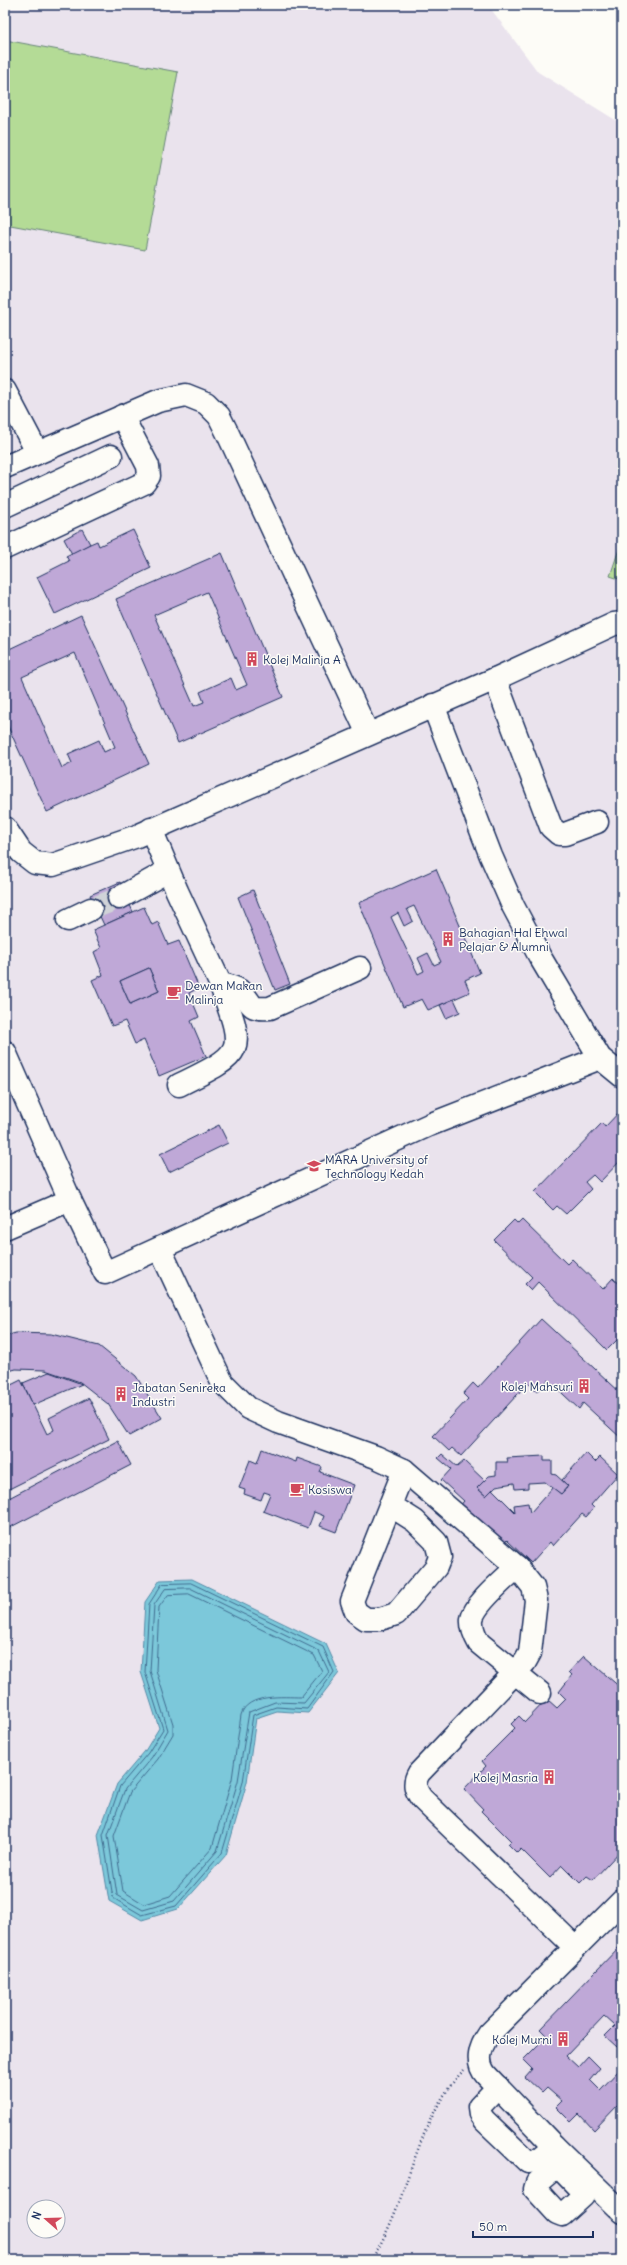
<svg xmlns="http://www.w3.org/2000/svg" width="627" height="2265" viewBox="0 0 627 2265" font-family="Delius,sans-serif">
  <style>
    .built { fill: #eae3ed; fill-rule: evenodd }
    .green { fill: #b4db96; stroke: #68857a }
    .water { fill: #7bc8da; stroke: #558ba8 }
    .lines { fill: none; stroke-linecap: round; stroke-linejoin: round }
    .shore { stroke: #416c90; stroke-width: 1 }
    .building { fill: #bfa8d7; stroke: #1b2f5e; fill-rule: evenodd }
    .minor-tunnel { stroke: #d0d3d8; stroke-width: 22; stroke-dasharray: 22 11; stroke-linecap: butt }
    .minor-casing { stroke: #1b2f5e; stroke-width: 25 }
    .path { stroke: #1b2f5e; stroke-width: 2.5; stroke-dasharray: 1 3; stroke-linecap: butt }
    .minor { stroke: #fdfcf7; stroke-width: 22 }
    .labels { text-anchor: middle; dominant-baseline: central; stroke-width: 3; stroke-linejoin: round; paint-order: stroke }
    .poi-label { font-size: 12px; fill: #1b2f5e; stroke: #fdfcf7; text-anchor: start }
  </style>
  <rect width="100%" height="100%" fill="#fdfcf7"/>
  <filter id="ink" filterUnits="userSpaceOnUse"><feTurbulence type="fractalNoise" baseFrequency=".025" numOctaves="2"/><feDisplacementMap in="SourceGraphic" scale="8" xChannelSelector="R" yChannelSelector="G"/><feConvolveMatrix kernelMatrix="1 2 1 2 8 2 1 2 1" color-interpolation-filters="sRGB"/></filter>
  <g filter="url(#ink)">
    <path class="built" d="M5,5H488L538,72L622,124V2260H5ZM34,2207H58V2231H34Z"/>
    <g class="green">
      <path d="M5,40L178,72L145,250L5,224Z"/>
      <path d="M620,546L622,547V580L610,576Z"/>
    </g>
    <path class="water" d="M192,1579L326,1644L339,1673L308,1713L277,1711L256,1718L247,1782L226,1855L178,1909L142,1920L109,1901L98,1835L117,1784L145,1751L159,1728L141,1672L145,1602L160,1580Z"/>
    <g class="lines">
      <g class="shore">
        <path d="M191,1583L323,1647L334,1672L307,1709L276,1707L253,1715L243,1782L222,1853L176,1906L142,1915L113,1898L103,1835L120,1786L148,1753L163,1729L145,1672L149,1604L162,1584Z"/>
        <path d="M190,1588L319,1651L329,1672L304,1703L275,1702L249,1712L238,1781L217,1851L174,1901L143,1910L117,1895L108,1835L125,1789L152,1757L168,1730L150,1671L154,1605L165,1589Z"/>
        <path d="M189,1594L314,1655L322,1671L301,1697C284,1697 247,1693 241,1715L232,1779L212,1848L170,1896L144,1904L123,1891L114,1836L130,1792L158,1759L173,1734V1724L156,1670L159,1607L168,1595Z"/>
      </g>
    </g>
    <g class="building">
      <path d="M82,529L90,544L72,554L64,539Z"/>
      <path d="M133,530L151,568L55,614L37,577L69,561L66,556L90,544L97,541L99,546Z"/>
      <path d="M222,553L283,697L178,743L116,599ZM207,592L247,685L236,690L231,678L200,692L204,702L194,706L154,615Z"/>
      <path d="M81,615L149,764L47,812L5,720V651ZM75,653L115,747L104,752L99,740L68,754L72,763L62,768L22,677Z"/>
      <path d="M436,869L480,973L465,980L470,992L454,999L428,1010L422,999L403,1007L359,903ZM414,906L441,962L434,965L428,953L418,958L424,971L418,974L391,917L398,913L404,926L413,921L407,909Z"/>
      <path d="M120,882L133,912L104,925L90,895Z"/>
      <path d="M253,890L290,984L275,990L238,897Z"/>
      <path d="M144,907L152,925L158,922L168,945L179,941L199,988L189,993L199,1017L191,1021L206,1056L159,1076L144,1040L135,1044L125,1021L112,1026L92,980L103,975L94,952L101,948L93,930ZM149,968L159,991L130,1004L120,981Z"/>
      <path d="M149,968L159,991L130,1004L120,981Z"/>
      <path d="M454,999L460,1012L446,1018L440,1005Z"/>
      <path d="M622,1109V1159L600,1182L593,1175L585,1182L591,1189L566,1214L557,1206L553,1210L535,1192L602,1123L605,1127Z"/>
      <path d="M219,1125L228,1143L169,1172L160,1154Z"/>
      <path d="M514,1220L518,1224L522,1220L567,1264L572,1259L603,1289L613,1278L622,1286V1335L607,1350L538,1282L531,1290L525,1284L532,1277L494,1240Z"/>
      <path d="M541,1319L622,1394V1439L583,1403L579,1409L548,1380L537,1391L528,1383L461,1456L452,1448L449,1451L433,1436L468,1399L463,1394L473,1383L478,1388Z"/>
      <path d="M16,1333L51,1334L99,1346L136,1376L162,1418L129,1436L108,1404L80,1382L45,1370L16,1369L5,1372V1336Z"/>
      <path d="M49,1372L82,1384L33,1405L23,1383Z"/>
      <path d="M21,1380L47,1434L54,1430L49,1418L89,1398L109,1439L5,1491V1388Z"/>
      <path d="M118,1441L131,1465L5,1530V1500Z"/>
      <path d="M262,1449L296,1462L297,1458L322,1467L320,1472L354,1485L336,1532L320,1526L324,1516L314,1512L308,1528L263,1511L270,1494L264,1492L261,1500L244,1494L245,1490L239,1488L250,1460L257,1463Z"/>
      <path d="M586,1453L595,1462L600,1457L618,1474L591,1505L594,1508L586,1517L582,1514L553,1546L550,1542L531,1563L507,1540L503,1544L458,1508L464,1501L441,1480L451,1469L438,1458L442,1454L457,1467L464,1461L485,1481L477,1488L486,1496L492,1489L515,1512L514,1505L528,1503L530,1513L553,1487L561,1494L568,1486L562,1480Z"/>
      <path d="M544,1456V1461H552V1474L556,1475L568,1486L561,1494L545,1482L528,1483V1488L515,1489L514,1483L496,1486L486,1496L477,1488L489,1476L496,1475V1462H508L507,1458Z"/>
      <path d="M584,1656L622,1689V1849L593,1880L587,1876L580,1883L562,1865L550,1878L521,1849L517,1853L508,1844L511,1841L481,1811L483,1809L464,1789L486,1766L482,1761L515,1728L511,1724L519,1716L525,1722L547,1699L557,1708L566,1699L559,1692L572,1675L569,1672Z"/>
      <path d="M622,1944V1994L617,1999L622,2003V2042L617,2047L605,2036L615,2026L604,2016L566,2056L578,2067L588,2056L600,2068L590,2080L600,2090L622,2067V2107L619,2104L594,2130L579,2114L571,2122L556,2107L562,2101L547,2088L542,2093L525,2077L532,2069L523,2060L547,2036L540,2029Z"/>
    </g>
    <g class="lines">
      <path class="minor-tunnel" d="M91,909L119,898"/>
      <defs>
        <g id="minor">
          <path d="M5,391L37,452"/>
          <path d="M5,467L158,401L186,395L206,403L219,416L228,434L368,734"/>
          <path d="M5,506L111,456"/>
          <path d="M5,548L144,483L149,476L148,466L122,416"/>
          <path d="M495,679L551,827L559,834H565L597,822"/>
          <path d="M433,705L491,856L513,906L540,957L600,1058L622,1076"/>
          <path d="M5,828L21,852L35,863L53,865L137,836L495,679L614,624L622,623"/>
          <path d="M151,829L177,891L220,983C226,986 235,986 240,991C254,1002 245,1010 270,1008L360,968"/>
          <path d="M119,898L168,871"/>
          <path d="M68,920L91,909"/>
          <path d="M5,1052L70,1200L5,1228"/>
          <path d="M179,1085C247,1052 245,1052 220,983"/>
          <path d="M70,1200L105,1273L429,1125L600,1058"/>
          <path d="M160,1249L222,1382L248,1408L278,1422L376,1457L404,1470L517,1567L533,1587L536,1600L530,1653L525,1662L419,1773C413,1783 415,1790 422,1799L575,1947"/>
          <path d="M390,1505L415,1521L436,1542L440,1557L436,1567L396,1614L380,1619H366L356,1612L352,1601L404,1470"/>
          <path d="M517,1567C505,1579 475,1603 472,1619C471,1628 475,1636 479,1643L540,1693"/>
          <path d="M622,1901L489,2034C480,2047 475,2062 486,2075L554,2146L622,2212"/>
          <path d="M498,2087L479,2107L480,2114L484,2120L528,2162L536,2161L554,2146"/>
          <path d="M558,2166L583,2192V2196L562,2215L557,2213L535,2189L537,2183L556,2167Z"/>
        </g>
      </defs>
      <use href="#minor" class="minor-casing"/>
      <path class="path" d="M371,2260C410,2201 414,2121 464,2070"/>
      <use href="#minor" class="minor"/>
    </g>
  </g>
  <defs>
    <symbol id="building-bare" viewBox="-9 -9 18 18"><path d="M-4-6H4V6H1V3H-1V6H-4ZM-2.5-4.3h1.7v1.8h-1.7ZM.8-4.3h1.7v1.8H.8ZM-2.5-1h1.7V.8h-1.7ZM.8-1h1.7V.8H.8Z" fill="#d1495b" stroke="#fdfcf7" stroke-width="2.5" paint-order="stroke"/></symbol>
    <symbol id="cafe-bare" viewBox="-9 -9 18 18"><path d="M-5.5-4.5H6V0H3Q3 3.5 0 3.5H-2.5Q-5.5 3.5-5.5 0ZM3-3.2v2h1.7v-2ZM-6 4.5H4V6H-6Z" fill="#d1495b" stroke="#fdfcf7" stroke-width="2.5" paint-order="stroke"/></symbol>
    <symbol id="university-bare" viewBox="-9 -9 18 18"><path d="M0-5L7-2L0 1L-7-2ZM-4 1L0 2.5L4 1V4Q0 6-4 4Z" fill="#d1495b" stroke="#fdfcf7" stroke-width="2.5" paint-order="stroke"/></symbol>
  </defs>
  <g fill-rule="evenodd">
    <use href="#building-bare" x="242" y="649" width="20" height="20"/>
    <use href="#building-bare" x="438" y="929" width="20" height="20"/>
    <use href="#cafe-bare" x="164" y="982" width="20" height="20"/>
    <use href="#university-bare" x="304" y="1156" width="20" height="20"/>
    <use href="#building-bare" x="574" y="1376" width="20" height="20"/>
    <use href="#building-bare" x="111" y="1384" width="20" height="20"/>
    <use href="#cafe-bare" x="287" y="1479" width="20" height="20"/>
    <use href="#building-bare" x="539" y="1767" width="20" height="20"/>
    <use href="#building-bare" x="553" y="2029" width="20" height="20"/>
  </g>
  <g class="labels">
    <g class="poi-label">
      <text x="263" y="659">Kolej Malinja A</text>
      <text x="459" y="932">Bahagian Hal Ehwal<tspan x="459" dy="14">Pelajar &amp; Alumni</tspan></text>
      <text x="185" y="985">Dewan Makan<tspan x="185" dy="14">Malinja</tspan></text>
      <text x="325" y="1159">MARA University of<tspan x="325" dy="14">Technology Kedah</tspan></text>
      <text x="573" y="1386" text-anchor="end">Kolej Mahsuri</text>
      <text x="132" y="1387">Jabatan Senireka<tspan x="132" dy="14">Industri</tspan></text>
      <text x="308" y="1489">Kosiswa</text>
      <text x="538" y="1777" text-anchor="end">Kolej Masria</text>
      <text x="552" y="2039" text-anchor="end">Kolej Murni</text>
    </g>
  </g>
  <rect width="627" height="2265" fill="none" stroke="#fdfcf7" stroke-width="20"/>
  <rect x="10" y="10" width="607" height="2245" fill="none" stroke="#1b2f5e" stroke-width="1.5" filter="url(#ink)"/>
  <g transform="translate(46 2219) rotate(290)"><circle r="19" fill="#fdfcf7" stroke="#a3aaba"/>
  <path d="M0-3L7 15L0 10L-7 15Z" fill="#d1495b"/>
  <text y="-6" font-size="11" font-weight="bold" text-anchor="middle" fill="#1b2f5e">N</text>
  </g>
  <path d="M473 2231v6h120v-6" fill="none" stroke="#1b2f5e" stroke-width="2"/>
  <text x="479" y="2231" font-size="12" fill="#1b2f5e" stroke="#fdfcf7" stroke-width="3" paint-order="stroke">50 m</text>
</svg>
